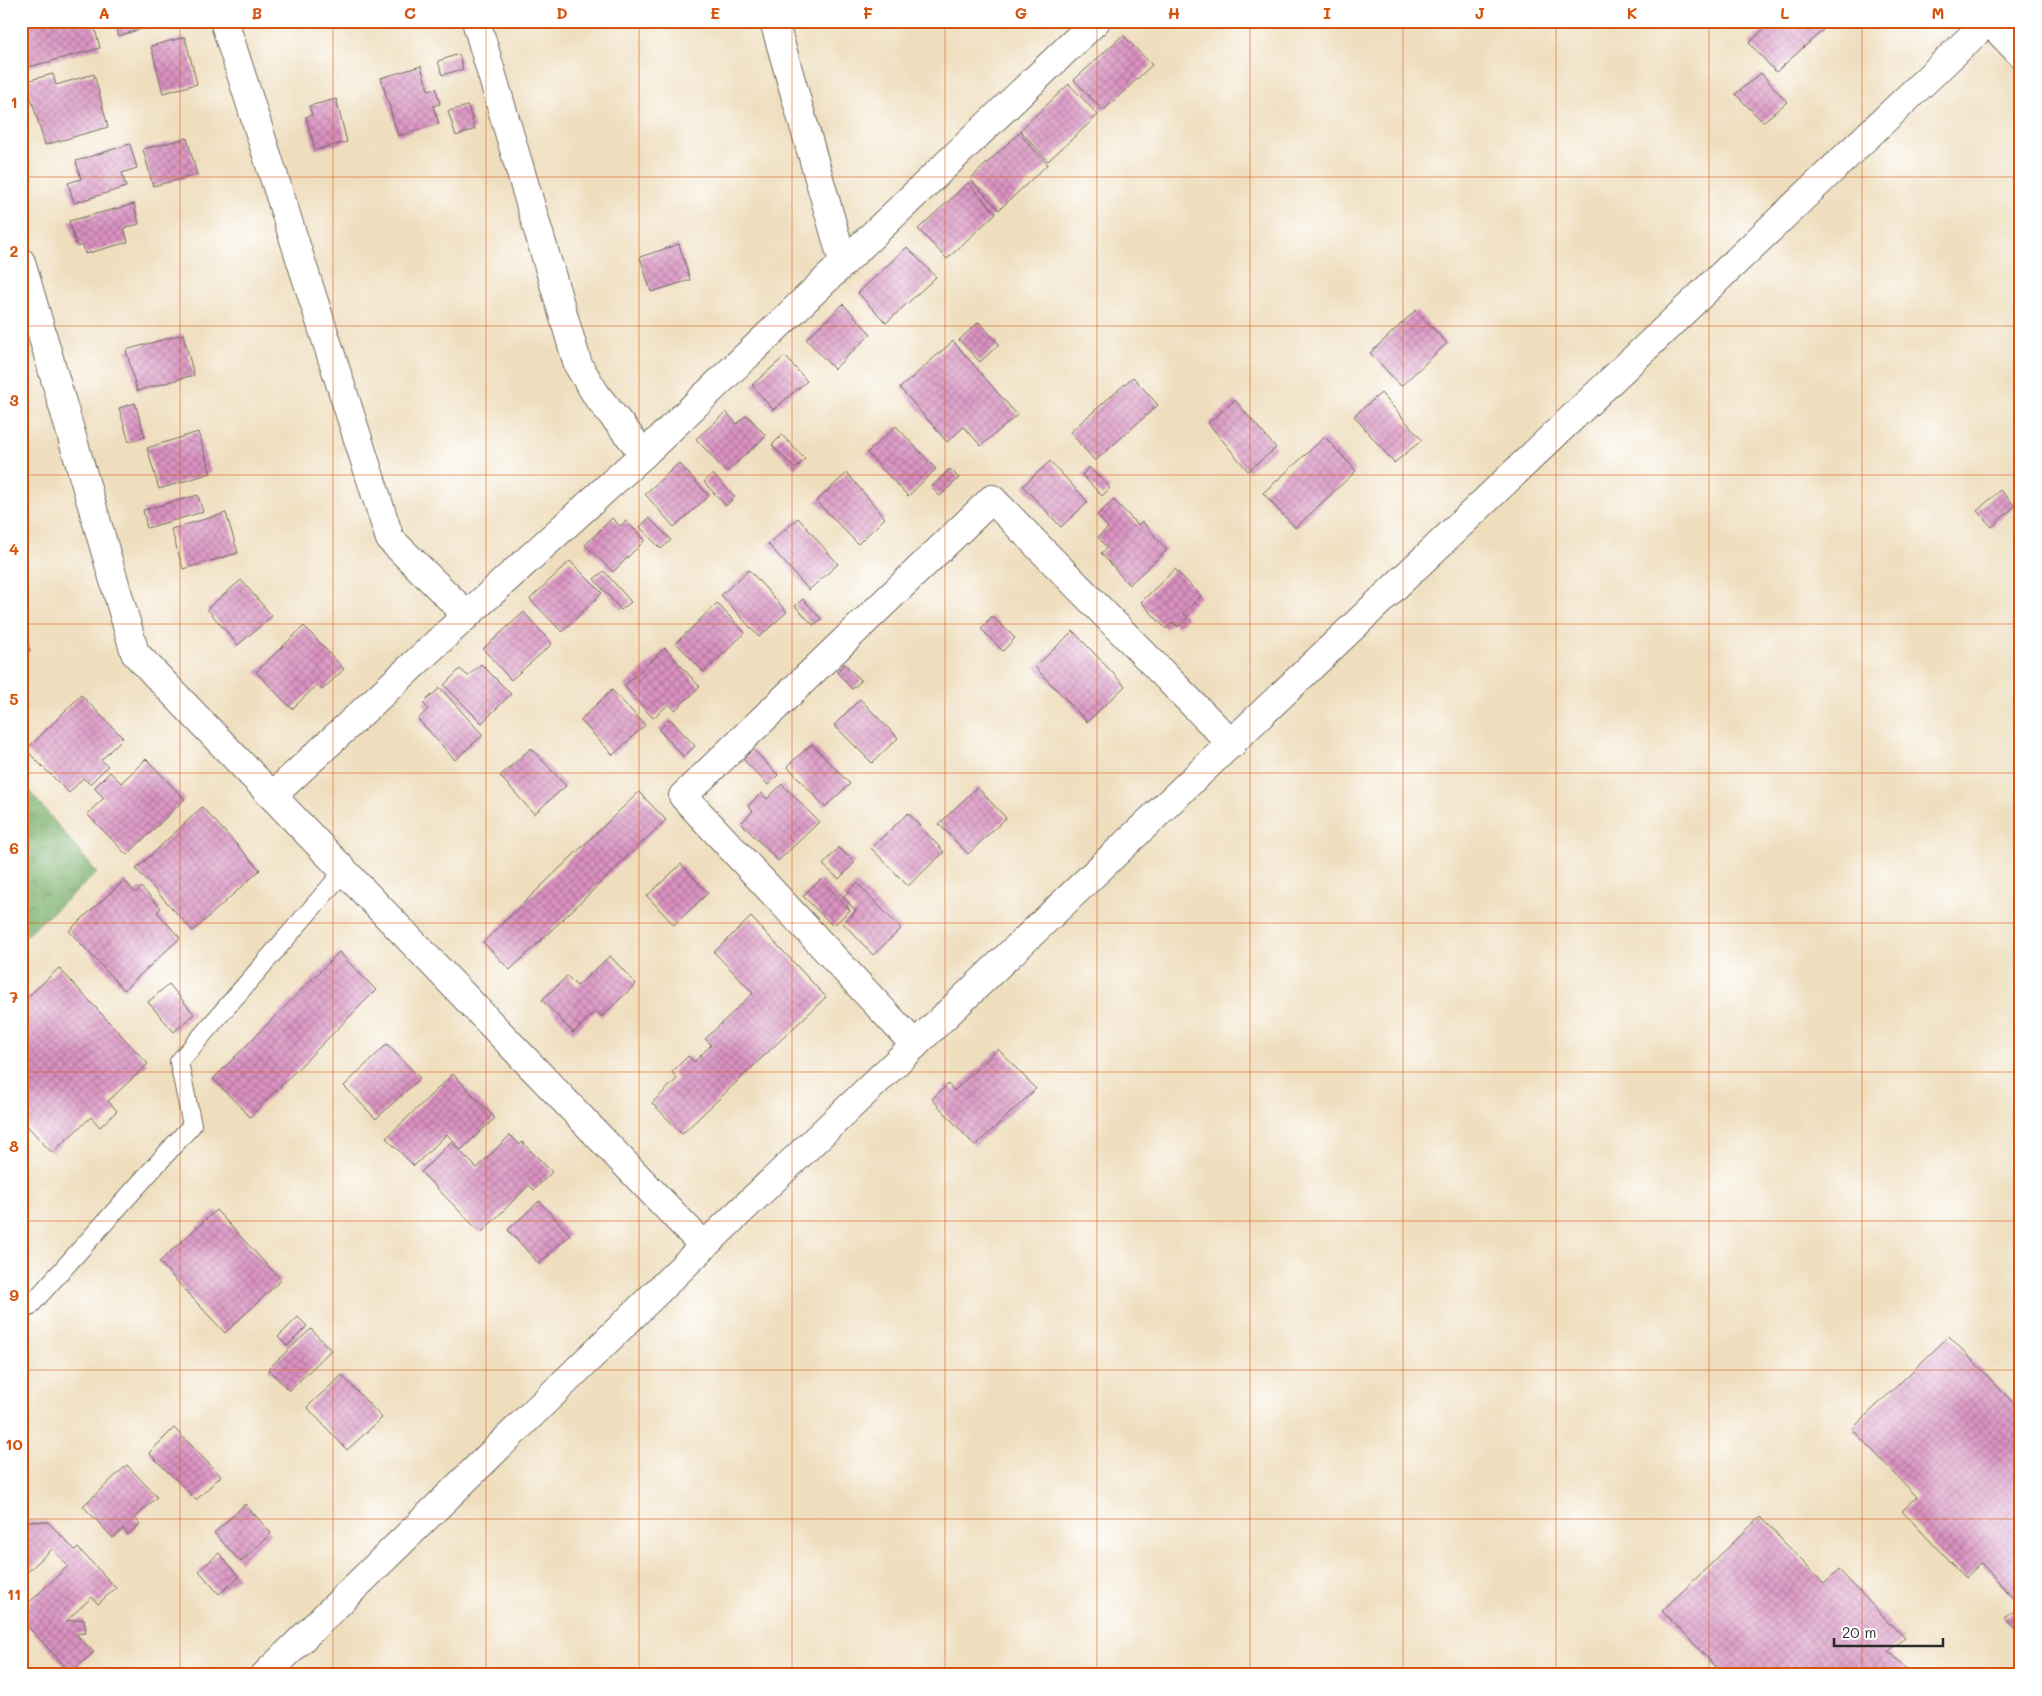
<svg xmlns="http://www.w3.org/2000/svg" width="2042" height="1696" viewBox="0 0 2042 1696" font-family="Mali,sans-serif">
  <style>
    .forest { fill: url(#forest-crowns); stroke: #526d4b }
    .building { fill: url(#building-cross-hatch) }
    .lines { fill: none; stroke-linecap: round; stroke-linejoin: round }
    .lane-casing { stroke: #706a5e; stroke-width: 20 }
    .street-casing { stroke: #706a5e; stroke-width: 30 }
    .secondary-casing { stroke: #706a5e; stroke-width: 30 }
    .lane { stroke: #fff; stroke-width: 18 }
    .street { stroke: #fff; stroke-width: 28 }
    .secondary { stroke: #fff; stroke-width: 28 }
    .grid { fill: none; stroke: #d5540f; stroke-width: 1; stroke-opacity: 0.55 }
    .neatline { fill: none; stroke: #d5540f; stroke-width: 2 }
    .grid-label { font-size: 16px; text-anchor: middle; font-weight: bold; fill: #d5540f }
  </style>
  <defs>
    <pattern id="forest-crowns" width="20" height="18" patternUnits="userSpaceOnUse" patternTransform="scale(1.25)"><rect width="20" height="18" fill="#7aaf6b"/><path d="M2 6a3 3 0 1 1 6 0M12 15a3 3 0 1 1 6 0" fill="none" stroke="#648f58"/></pattern>
    <pattern id="building-cross-hatch" width="8" height="8" patternUnits="userSpaceOnUse" patternTransform="scale(1.25)"><rect width="8" height="8" fill="#da92c1"/><path d="M0 0l8 8M0 8l8-8" fill="none" stroke="#b1779d"/></pattern>
  </defs>
  <rect width="100%" height="100%" fill="#fff"/>
  <filter id="ink" filterUnits="userSpaceOnUse"><feTurbulence type="fractalNoise" baseFrequency=".02" numOctaves="2"/><feDisplacementMap in="SourceGraphic" scale="10" xChannelSelector="R" yChannelSelector="G"/><feConvolveMatrix kernelMatrix="1 2 1 2 8 2 1 2 1" color-interpolation-filters="sRGB"/></filter>
  <filter id="wash" filterUnits="userSpaceOnUse"><feTurbulence type="fractalNoise" baseFrequency=".0096" numOctaves="4" result="noise"/><feDisplacementMap in="SourceGraphic" scale="20" xChannelSelector="R" yChannelSelector="G"/><feGaussianBlur stdDeviation="1.12" result="paint"/><feColorMatrix in="noise" values="0 0 0 0 0 0 0 0 0 0 0 0 0 0 0 0 0 1.4 0 .05"/><feComposite in="paint" operator="in"/></filter>
  <g filter="url(#wash)">
    <rect width="100%" height="100%" fill="#efdebe"/>
    <path class="forest" d="M21,781L97,873L21,940Z"/>
    <g id="blocks">
      <g class="building">
        <path d="M21,21H93L100,48L25,68L21,56Z"/>
        <path d="M114,21H152L153,25L119,36Z"/>
        <path d="M1772,21H1815L1823,30L1776,72L1749,43Z"/>
        <path d="M1123,35L1152,65L1103,111L1074,80Z"/>
        <path d="M185,37L197,84L163,93L151,46Z"/>
        <path d="M459,54L463,69L442,75L438,61Z"/>
        <path d="M421,66L428,90L436,88L440,104L433,106L439,124L398,136L381,78Z"/>
        <path d="M1761,73L1787,102L1763,122L1735,94Z"/>
        <path d="M53,74L56,85L94,74L108,127L45,145L26,81Z"/>
        <path d="M1069,84L1098,115L1048,161L1020,130Z"/>
        <path d="M336,99L347,142L315,150L306,117L312,115L309,106Z"/>
        <path d="M468,106L475,129L456,136L448,111Z"/>
        <path d="M1019,133L1048,164L999,210L970,179Z"/>
        <path d="M187,138L197,175L153,186L143,149Z"/>
        <path d="M130,144L137,168L122,173L126,187L74,203L68,183L81,179L76,161Z"/>
        <path d="M968,183L996,213L947,259L918,229Z"/>
        <path d="M134,204L139,224L124,228L128,242L85,254L83,245L77,247L69,221Z"/>
        <path d="M679,244L690,280L651,292L640,257Z"/>
        <path d="M907,247L936,277L886,323L858,293Z"/>
        <path d="M843,304L871,334L834,369L806,339Z"/>
        <path d="M1416,310L1447,343L1401,386L1370,353Z"/>
        <path d="M979,322L999,344L980,362L959,340Z"/>
        <path d="M183,334L194,375L137,391L126,350Z"/>
        <path d="M953,341L1017,415L981,446L964,427L947,442L900,388Z"/>
        <path d="M785,356L807,381L773,410L752,385Z"/>
        <path d="M1133,377L1158,405L1095,461L1070,432Z"/>
        <path d="M1381,393L1422,440L1394,463L1354,416Z"/>
        <path d="M1235,400L1276,448L1248,471L1208,423Z"/>
        <path d="M135,403L145,437L129,442L119,408Z"/>
        <path d="M726,412L737,424L747,415L766,436L726,472L696,439Z"/>
        <path d="M896,426L936,469L908,496L867,453Z"/>
        <path d="M198,432L211,473L159,489L147,448Z"/>
        <path d="M782,435L805,459L795,469L772,445Z"/>
        <path d="M1325,437L1356,471L1295,528L1263,493Z"/>
        <path d="M1050,461L1088,502L1061,527L1023,486Z"/>
        <path d="M679,463L709,496L674,527L645,494Z"/>
        <path d="M1089,467L1110,488L1102,496L1082,475Z"/>
        <path d="M950,469L959,478L940,496L931,487Z"/>
        <path d="M847,473L885,518L858,544L816,501Z"/>
        <path d="M713,474L735,497L726,506L704,482Z"/>
        <path d="M2000,490L2015,506L1992,527L1977,511Z"/>
        <path d="M198,495L203,512L147,528L143,510Z"/>
        <path d="M1114,500L1138,525L1142,521L1167,550L1129,585L1101,553L1107,548L1098,537L1108,528L1097,515Z"/>
        <path d="M226,513L238,553L183,569L171,529Z"/>
        <path d="M612,518L620,526L626,521L645,540L613,572L585,545Z"/>
        <path d="M649,518L671,540L661,549L640,527Z"/>
        <path d="M798,518L838,564L809,590L768,544Z"/>
        <path d="M570,561L602,593L562,632L530,599Z"/>
        <path d="M1175,569L1201,596L1183,613L1188,618L1178,627L1173,622L1166,629L1141,602Z"/>
        <path d="M749,570L787,612L759,637L721,595Z"/>
        <path d="M604,571L631,602L621,610L594,579Z"/>
        <path d="M241,580L272,616L238,645L207,609Z"/>
        <path d="M803,599L821,619L813,625L795,606Z"/>
        <path d="M717,603L745,633L704,672L676,643Z"/>
        <path d="M524,612L552,644L511,680L483,649Z"/>
        <path d="M992,616L1015,638L1003,651L981,629Z"/>
        <path d="M21,621L30,651L21,654Z"/>
        <path d="M304,626L344,669L322,690L317,685L292,709L256,672Z"/>
        <path d="M1073,631L1125,686L1087,722L1035,667Z"/>
        <path d="M665,648L700,687L675,710L669,704L653,718L624,686Z"/>
        <path d="M481,664L511,694L482,723L444,685L460,669L468,676Z"/>
        <path d="M845,664L861,681L852,689L837,672Z"/>
        <path d="M440,688L483,735L455,760L418,719L428,709L423,703Z"/>
        <path d="M612,690L645,725L613,755L580,720Z"/>
        <path d="M81,695L123,738L101,760L108,766L90,784L83,778L69,793L26,750Z"/>
        <path d="M860,699L898,738L872,763L834,725Z"/>
        <path d="M21,701L27,706L21,712Z"/>
        <path d="M670,719L695,746L684,757L659,730Z"/>
        <path d="M812,744L850,784L825,807L787,766Z"/>
        <path d="M531,748L566,786L534,814L500,776Z"/>
        <path d="M753,749L778,775L768,785L743,759Z"/>
        <path d="M146,759L185,799L127,855L87,814L104,798L94,788L110,772L121,783Z"/>
        <path d="M782,784L819,822L778,861L741,823L753,811L748,806L761,793L767,799Z"/>
        <path d="M977,787L1006,818L968,854L939,824Z"/>
        <path d="M639,792L666,820L510,970L483,942Z"/>
        <path d="M202,807L260,870L193,931L136,869Z"/>
        <path d="M908,813L944,852L908,886L871,848Z"/>
        <path d="M838,848L855,862L839,879L823,865Z"/>
        <path d="M681,864L708,893L674,925L647,896Z"/>
        <path d="M821,879L850,910L833,926L803,896Z"/>
        <path d="M124,880L136,893L141,887L161,908L157,912L180,938L124,990L69,931Z"/>
        <path d="M857,883L901,929L873,955L843,923L856,911L843,897Z"/>
        <path d="M751,917L826,997L682,1134L652,1103L677,1079L672,1072L688,1056L694,1062L711,1045L705,1039L753,993L714,952Z"/>
        <path d="M339,952L376,990L250,1117L213,1079Z"/>
        <path d="M610,956L636,984L601,1017L596,1011L573,1033L542,1000L567,976L577,986Z"/>
        <path d="M59,968L148,1064L108,1101L117,1111L100,1127L91,1117L52,1153L21,1119V1003Z"/>
        <path d="M169,984L194,1014L174,1032L148,1002Z"/>
        <path d="M387,1044L420,1078L376,1119L344,1086Z"/>
        <path d="M998,1049L1036,1089L975,1146L932,1099L948,1084L954,1091Z"/>
        <path d="M453,1074L495,1118L461,1150L447,1134L414,1166L386,1138Z"/>
        <path d="M510,1135L520,1145L522,1142L552,1172L534,1190L529,1185L481,1233L421,1172L451,1142L477,1168Z"/>
        <path d="M539,1201L570,1235L539,1264L508,1230Z"/>
        <path d="M216,1210L281,1280L225,1333L159,1262Z"/>
        <path d="M298,1317L307,1326L287,1346L278,1337Z"/>
        <path d="M311,1329L331,1350L289,1391L268,1369Z"/>
        <path d="M1949,1336L2021,1411V1635L2005,1619L2020,1605L1981,1563L1965,1578L1902,1511L1917,1497L1852,1429Z"/>
        <path d="M342,1375L382,1418L347,1450L307,1407Z"/>
        <path d="M174,1428L221,1476L196,1500L149,1453Z"/>
        <path d="M127,1465L157,1497L135,1518L140,1524L128,1535L123,1529L113,1538L83,1506Z"/>
        <path d="M245,1504L271,1533L241,1562L214,1533Z"/>
        <path d="M1760,1517L1824,1584L1839,1570L1904,1638L1889,1651L1912,1675H1724L1662,1611Z"/>
        <path d="M21,1518L24,1521L48,1522L75,1550L78,1548L116,1588L98,1604L92,1597L66,1621L84,1619L86,1633L76,1634L94,1652L71,1673L21,1619V1610L68,1566L52,1549L21,1578Z"/>
        <path d="M219,1553L239,1577L219,1594L199,1571Z"/>
      </g>
    </g>
  </g>
  <g filter="url(#ink)">
    <use href="#blocks" fill-opacity="0" stroke="#706a5e" stroke-width="1"/>
    <g class="lines">
      <defs>
        <path id="lane" d="M21,1305L29,1307L192,1125L179,1062L344,871"/>
        <g id="street">
          <path d="M224,21L390,539L467,615"/>
          <path d="M476,21L578,365L597,396L644,454"/>
          <path d="M774,21L843,262"/>
          <path d="M21,262L135,653L704,1246"/>
          <path d="M272,796L467,615L644,454L1096,21"/>
          <path d="M915,1045L683,796L992,499L1232,744"/>
        </g>
        <g id="secondary">
          <path d="M1989,21L2021,54"/>
          <path d="M265,1675L704,1246L1988,21"/>
        </g>
      </defs>
      <use href="#lane" class="lane-casing"/>
      <use href="#street" class="street-casing"/>
      <use href="#secondary" class="secondary-casing"/>
      <use href="#lane" class="lane"/>
      <use href="#street" class="street"/>
      <use href="#secondary" class="secondary"/>
    </g>
  </g>
  <path class="grid" d="M180,21V1675M333,21V1675M486,21V1675M639,21V1675M792,21V1675M945,21V1675M1097,21V1675M1250,21V1675M1403,21V1675M1556,21V1675M1709,21V1675M1862,21V1675M21,177H2021M21,326H2021M21,475H2021M21,624H2021M21,773H2021M21,923H2021M21,1072H2021M21,1221H2021M21,1370H2021M21,1519H2021"/>
  <rect width="2042" height="1696" fill="none" stroke="#fff" stroke-width="55"/>
  <path d="M1834 1638v8h109v-8" fill="none" stroke="#2b2b2b" stroke-width="2.5"/>
  <text x="1842" y="1638" font-size="15" fill="#2b2b2b" stroke="#ffffff" stroke-width="4" paint-order="stroke">20 m</text>
  <rect x="28" y="28" width="1986" height="1640" class="neatline"/>
  <g class="grid-label">
    <text x="104" y="19">A</text>
    <text x="257" y="19">B</text>
    <text x="410" y="19">C</text>
    <text x="562" y="19">D</text>
    <text x="715" y="19">E</text>
    <text x="868" y="19">F</text>
    <text x="1021" y="19">G</text>
    <text x="1174" y="19">H</text>
    <text x="1327" y="19">I</text>
    <text x="1480" y="19">J</text>
    <text x="1632" y="19">K</text>
    <text x="1785" y="19">L</text>
    <text x="1938" y="19">M</text>
    <text x="14" y="108">1</text>
    <text x="14" y="257">2</text>
    <text x="14" y="406">3</text>
    <text x="14" y="555">4</text>
    <text x="14" y="705">5</text>
    <text x="14" y="854">6</text>
    <text x="14" y="1003">7</text>
    <text x="14" y="1152">8</text>
    <text x="14" y="1301">9</text>
    <text x="14" y="1450">10</text>
    <text x="14" y="1600">11</text>
  </g>
</svg>
